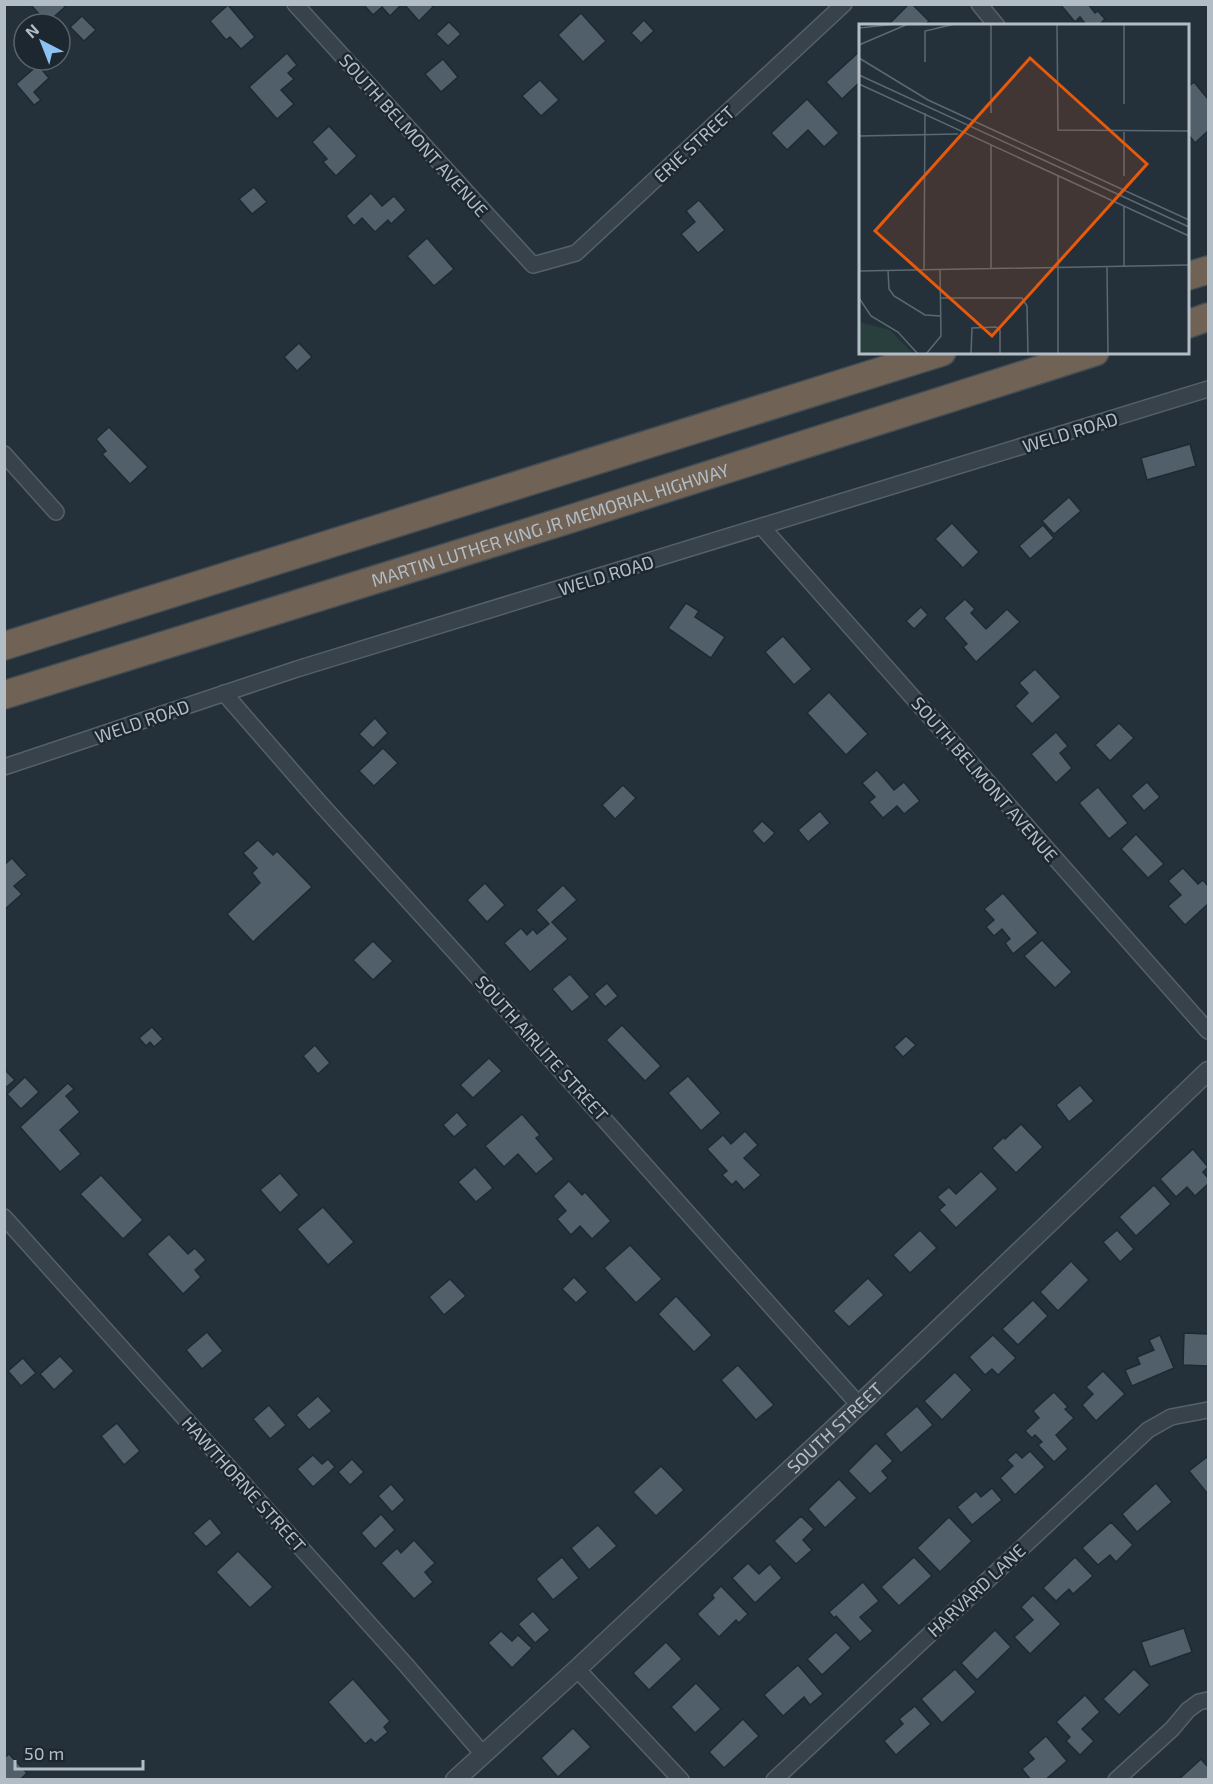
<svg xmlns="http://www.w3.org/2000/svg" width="1213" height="1784" viewBox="0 0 1213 1784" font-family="'Exo 2',sans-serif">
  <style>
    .building { fill: #515f6a; stroke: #1f2931; stroke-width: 1.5 }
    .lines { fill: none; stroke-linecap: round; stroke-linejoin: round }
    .minor-casing { stroke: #566069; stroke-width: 18 }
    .tertiary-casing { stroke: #566069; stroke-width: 21 }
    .motorway-casing { stroke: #434d55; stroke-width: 30 }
    .minor { stroke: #38424b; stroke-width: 15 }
    .tertiary { stroke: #38424b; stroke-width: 18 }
    .motorway { stroke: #706255; stroke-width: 27 }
    .labels { text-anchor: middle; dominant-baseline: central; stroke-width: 5; stroke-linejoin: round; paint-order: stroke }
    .street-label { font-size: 18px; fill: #b3bdc6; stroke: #1d272f }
    .inset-road { fill: none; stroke: #5d6972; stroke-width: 1.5 }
    .view { fill: #e8590c; fill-opacity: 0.15; stroke: #e8590c; stroke-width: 3 }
    .inset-edge { fill: none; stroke: #b3bdc6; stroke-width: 3 }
  </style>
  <rect width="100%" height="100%" fill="#24313a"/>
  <g class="building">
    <path d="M30,4H63L65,7L47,23Z"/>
    <path d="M363,4H402L390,16L382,7L373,15Z"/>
    <path d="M404,4H431L433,7L419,21Z"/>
    <path d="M909,4H912L929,21L924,26H887Z"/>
    <path d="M1060,4H1088L1095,13L1098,11L1105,19L1098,26H1087L1080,17L1075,22Z"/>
    <path d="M228,5L255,37L241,49L230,37L226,40L210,21Z"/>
    <path d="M581,13L606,41L583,62L558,35Z"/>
    <path d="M82,16L96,30L84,41L70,27Z"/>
    <path d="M644,20L654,31L641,43L631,33Z"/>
    <path d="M449,22L461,34L448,46L436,34Z"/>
    <path d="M860,51V82L842,99L826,82Z"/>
    <path d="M287,53L297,65L288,73L294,79L281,90L294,104L277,119L249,87Z"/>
    <path d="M443,59L458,77L441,92L425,74Z"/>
    <path d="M38,65L49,78L34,92L41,100L34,105L16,84Z"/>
    <path d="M540,80L559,100L541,116L522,96Z"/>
    <path d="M1194,82L1208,99V131L1195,143L1188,134V87Z"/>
    <path d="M807,99L839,133L824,147L808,130L787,150L771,133Z"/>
    <path d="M329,126L357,156L336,176L323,162L327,159L312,142Z"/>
    <path d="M254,187L267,202L252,214L239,199Z"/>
    <path d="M371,193L382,206L394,196L406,210L391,224L388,220L375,232L362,218L354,226L346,216Z"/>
    <path d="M699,200L725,230L698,253L681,234L695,222L686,211Z"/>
    <path d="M427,238L454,269L434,286L407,256Z"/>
    <path d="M299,343L312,357L297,371L284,357Z"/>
    <path d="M109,427L148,467L130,484L102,454L106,451L96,439Z"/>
    <path d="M1190,444L1196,466L1147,480L1141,458Z"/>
    <path d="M1069,497L1081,511L1054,534L1042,521Z"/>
    <path d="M952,523L979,552L963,568L935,539Z"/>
    <path d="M1043,525L1054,538L1030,559L1019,546Z"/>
    <path d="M965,599L975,609L971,613L986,629L1007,609L1020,622L976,662L963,647L967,644L944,618Z"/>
    <path d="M686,603L699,611L695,617L725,637L711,658L668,628Z"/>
    <path d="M921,607L928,615L914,629L906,621Z"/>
    <path d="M783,636L812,669L794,685L765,652Z"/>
    <path d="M1035,669L1061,697L1032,724L1015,706L1028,693L1019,683Z"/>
    <path d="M829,692L868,734L846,755L807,713Z"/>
    <path d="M375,718L388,733L373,748L359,734Z"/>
    <path d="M1119,723L1134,738L1110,761L1095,745Z"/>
    <path d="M1056,732L1068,746L1060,753L1072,768L1056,783L1031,754Z"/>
    <path d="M383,748L398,763L374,786L359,771Z"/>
    <path d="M877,770L894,790L904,782L920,801L904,814L897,806L883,818L869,802L875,797L862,783Z"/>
    <path d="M1147,782L1160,797L1144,811L1131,796Z"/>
    <path d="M623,785L636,798L615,819L602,805Z"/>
    <path d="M1098,787L1128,823L1109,839L1079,803Z"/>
    <path d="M820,811L830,823L808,842L798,830Z"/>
    <path d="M762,821L775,833L764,844L752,831Z"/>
    <path d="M1136,834L1164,864L1148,878L1121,849Z"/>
    <path d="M258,840L273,855L277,851L312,887L253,942L227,914L260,883L252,873L257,868L243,853Z"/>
    <path d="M12,858L27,875L14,886L22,894L4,910V865Z"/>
    <path d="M1183,868L1198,884L1203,880L1208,886V904L1185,925L1168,906L1181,895L1168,881Z"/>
    <path d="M485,883L505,905L487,922L467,900Z"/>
    <path d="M563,885L577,900L552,922L568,939L530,972L504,943L521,928L527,935L533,929L537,934L549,924L536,910Z"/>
    <path d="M1003,893L1038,933L1013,954L1005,943L1010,939L1002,929L994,936L986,927L994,920L984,909Z"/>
    <path d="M1042,940L1072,972L1055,988L1024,956Z"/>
    <path d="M373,941L393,961L373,980L353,960Z"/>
    <path d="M570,974L590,997L572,1012L552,989Z"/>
    <path d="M607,983L618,996L605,1007L594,994Z"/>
    <path d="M622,1025L661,1066L645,1081L606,1040Z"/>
    <path d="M152,1027L163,1039L154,1047L150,1042L146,1046L139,1038Z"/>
    <path d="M906,1036L916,1045L903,1057L894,1047Z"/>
    <path d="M315,1045L330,1063L318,1074L303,1056Z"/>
    <path d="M489,1058L502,1071L473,1098L460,1085Z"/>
    <path d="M4,1069L15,1080L4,1089Z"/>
    <path d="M688,1076L721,1113L701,1131L668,1093Z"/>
    <path d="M25,1077L39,1092L21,1109L7,1094Z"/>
    <path d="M68,1083L74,1089L66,1096L80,1112L60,1130L81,1154L60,1172L20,1127Z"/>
    <path d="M1080,1085L1094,1101L1069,1122L1056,1105Z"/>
    <path d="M457,1112L468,1125L454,1137L443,1125Z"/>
    <path d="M522,1114L540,1135L536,1138L554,1159L536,1174L518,1154L504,1167L485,1146Z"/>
    <path d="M1021,1124L1043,1147L1016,1173L992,1148L1004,1137L1005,1139Z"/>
    <path d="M745,1131L758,1145L744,1158L761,1175L744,1190L736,1181L732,1185L722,1175L727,1171L707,1149L723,1135L731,1144Z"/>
    <path d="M1193,1149L1208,1167L1203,1172L1208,1178V1184L1195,1196L1187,1187L1176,1197L1160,1179Z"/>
    <path d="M475,1167L493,1188L476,1202L458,1182Z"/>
    <path d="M981,1171L998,1189L956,1228L939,1210L945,1205L937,1197L949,1187L956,1194Z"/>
    <path d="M280,1173L299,1195L280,1213L260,1190Z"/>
    <path d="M101,1175L143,1220L123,1239L80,1194Z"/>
    <path d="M569,1181L582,1195L585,1192L611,1221L592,1239L580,1226L571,1235L557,1219L566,1211L553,1196Z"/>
    <path d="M1154,1185L1171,1204L1136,1236L1119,1217Z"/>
    <path d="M323,1207L354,1242L328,1265L297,1229Z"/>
    <path d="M920,1230L937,1248L910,1273L893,1255Z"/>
    <path d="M1117,1230L1134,1249L1120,1262L1103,1242Z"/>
    <path d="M169,1234L188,1254L195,1248L206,1260L195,1270L201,1277L183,1294L147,1254Z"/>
    <path d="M630,1245L662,1279L636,1303L604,1268Z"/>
    <path d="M1071,1261L1089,1280L1058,1311L1040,1292Z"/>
    <path d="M574,1277L588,1292L576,1303L562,1289Z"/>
    <path d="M868,1278L884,1295L849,1327L833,1311Z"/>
    <path d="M450,1279L466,1296L444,1315L429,1297Z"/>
    <path d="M676,1296L712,1335L694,1352L658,1314Z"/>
    <path d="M1033,1300L1048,1316L1018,1345L1002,1329Z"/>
    <path d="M207,1332L223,1351L202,1369L186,1350Z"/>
    <path d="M1184,1333L1208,1334V1366L1183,1365Z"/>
    <path d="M993,1335L1016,1358L998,1375L992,1369L985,1375L969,1357Z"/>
    <path d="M1160,1335L1174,1368L1132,1386L1125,1370L1140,1364L1137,1357L1154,1350L1149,1340Z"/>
    <path d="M60,1356L74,1371L54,1390L40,1374Z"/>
    <path d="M23,1358L36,1373L21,1386L8,1371Z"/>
    <path d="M738,1365L774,1405L756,1420L721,1380Z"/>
    <path d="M1103,1371L1125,1394L1096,1421L1082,1405L1093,1394L1086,1387Z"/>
    <path d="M955,1372L972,1390L942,1420L924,1401Z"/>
    <path d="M1054,1392L1068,1407L1065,1409L1074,1418L1056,1435L1068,1449L1054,1462L1038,1445L1042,1442L1035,1435L1032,1438L1025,1431L1039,1418L1033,1411Z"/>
    <path d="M318,1396L332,1411L309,1430L296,1415Z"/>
    <path d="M269,1405L286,1425L270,1439L253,1419Z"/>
    <path d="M917,1406L933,1425L901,1453L885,1434Z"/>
    <path d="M117,1423L140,1451L124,1465L101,1436Z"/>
    <path d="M876,1443L893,1461L882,1471L888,1478L870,1494L848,1471Z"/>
    <path d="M1030,1451L1045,1467L1015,1495L1000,1478L1013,1466L1007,1460L1016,1452L1022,1458Z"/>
    <path d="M313,1455L322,1464L328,1459L335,1467L313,1487L297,1469Z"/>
    <path d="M1207,1457L1208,1459V1491L1207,1493L1189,1471Z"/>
    <path d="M352,1459L364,1472L350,1485L338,1472Z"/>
    <path d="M661,1466L684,1490L656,1516L633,1492Z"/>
    <path d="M839,1479L857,1498L825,1528L808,1509Z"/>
    <path d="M1156,1483L1172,1502L1137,1532L1122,1514Z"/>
    <path d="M391,1484L405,1500L392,1512L378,1496Z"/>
    <path d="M992,1488L1002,1500L972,1525L957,1507L976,1491L981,1497Z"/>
    <path d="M381,1514L395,1530L375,1549L361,1533Z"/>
    <path d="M801,1516L814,1529L803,1540L812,1550L796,1564L774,1541Z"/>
    <path d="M949,1517L972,1541L940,1572L917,1548Z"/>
    <path d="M210,1518L222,1533L206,1547L193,1533Z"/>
    <path d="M1111,1522L1133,1545L1116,1562L1110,1555L1098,1565L1082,1548Z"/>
    <path d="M598,1525L617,1546L589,1570L571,1548Z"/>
    <path d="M414,1540L435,1563L425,1572L433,1582L414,1599L381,1563L397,1548L401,1553Z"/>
    <path d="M238,1551L273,1587L250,1608L216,1572Z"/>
    <path d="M562,1557L579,1578L553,1600L536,1579Z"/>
    <path d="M914,1557L932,1576L899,1606L881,1587Z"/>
    <path d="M1075,1557L1093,1576L1073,1594L1069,1589L1056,1601L1043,1588Z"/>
    <path d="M748,1563L759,1574L770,1564L782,1578L755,1603L732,1578Z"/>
    <path d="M863,1582L879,1601L860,1617L873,1631L860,1642L836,1616L834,1618L829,1612Z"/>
    <path d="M721,1586L748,1614L739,1623L736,1620L719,1637L697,1614L714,1598L712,1595Z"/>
    <path d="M1033,1595L1061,1624L1030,1654L1014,1637L1033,1620L1021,1607Z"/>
    <path d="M533,1611L550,1630L535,1643L518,1624Z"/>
    <path d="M1184,1628L1192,1652L1150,1667L1141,1642Z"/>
    <path d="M995,1630L1011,1647L977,1680L961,1663Z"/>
    <path d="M501,1631L512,1641L518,1635L532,1648L512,1668L488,1643Z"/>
    <path d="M836,1632L851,1648L822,1675L807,1659Z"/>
    <path d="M666,1642L682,1659L649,1690L633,1673Z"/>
    <path d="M798,1665L823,1694L810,1705L804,1697L783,1716L764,1695Z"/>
    <path d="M955,1669L976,1692L942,1723L921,1699Z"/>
    <path d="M1134,1669L1150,1685L1119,1715L1103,1699Z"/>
    <path d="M353,1679L390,1721L384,1727L388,1732L375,1743L371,1739L365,1744L328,1702Z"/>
    <path d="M696,1683L721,1709L695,1733L671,1707Z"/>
    <path d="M1085,1695L1100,1712L1082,1729L1094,1741L1080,1755L1066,1741L1070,1737L1056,1722Z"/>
    <path d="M915,1706L931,1724L896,1755L884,1741L903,1724L899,1719Z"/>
    <path d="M743,1719L759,1736L724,1768L709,1752Z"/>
    <path d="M573,1728L591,1747L558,1777L541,1758Z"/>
    <path d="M1046,1736L1067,1761L1045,1780H1031L1022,1769L1034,1759L1028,1752Z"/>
    <path d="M9,1754L27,1773L20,1780H4V1758Z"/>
    <path d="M1201,1759L1208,1767V1780H1178Z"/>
  </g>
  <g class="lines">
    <defs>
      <g id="minor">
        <path d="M295,4L533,265L576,253L844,4"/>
        <path d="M979,4L997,26"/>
        <path d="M4,454L56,512"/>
        <path d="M762,527L1208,1031"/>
        <path d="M224,693L318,801L462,960L859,1405"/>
        <path d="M4,767L297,669L1208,389"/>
        <path d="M4,1217L406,1665L482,1753"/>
        <path d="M577,1669L681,1780"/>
        <path d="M774,1780L1148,1430L1171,1417L1208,1410"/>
        <path d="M1116,1780L1172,1729L1188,1710L1199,1702L1208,1700"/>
      </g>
      <g id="tertiary">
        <path id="s1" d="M455,1780L577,1669L859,1405L1208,1071"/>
      </g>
      <g id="motorway">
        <path d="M1188,276L1208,270"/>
        <path d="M1188,324L1208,317"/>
        <path d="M4,646L942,352"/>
        <path id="s2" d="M4,695L567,520L1095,352"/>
      </g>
    </defs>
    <use href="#minor" class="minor-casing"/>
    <use href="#tertiary" class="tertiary-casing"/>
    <use href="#motorway" class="motorway-casing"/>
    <use href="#minor" class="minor"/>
    <use href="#tertiary" class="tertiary"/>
    <use href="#motorway" class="motorway"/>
  </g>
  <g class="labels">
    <g class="street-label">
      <text transform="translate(414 135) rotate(48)">SOUTH BELMONT AVENUE</text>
      <text transform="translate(694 144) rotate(-43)">ERIE STREET</text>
      <text transform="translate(1070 432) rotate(-17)">WELD ROAD</text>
      <text stroke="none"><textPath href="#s2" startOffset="572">MARTIN LUTHER KING JR MEMORIAL HIGHWAY</textPath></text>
      <text transform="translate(606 575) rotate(-17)">WELD ROAD</text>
      <text transform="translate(142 721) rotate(-19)">WELD ROAD</text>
      <text transform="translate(985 779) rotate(49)">SOUTH BELMONT AVENUE</text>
      <text transform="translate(542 1048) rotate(48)">SOUTH AIRLITE STREET</text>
      <text stroke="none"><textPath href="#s1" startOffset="518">SOUTH STREET</textPath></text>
      <text transform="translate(244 1484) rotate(48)">HAWTHORNE STREET</text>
      <text transform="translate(976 1590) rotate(-43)">HARVARD LANE</text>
    </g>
  </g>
  <g transform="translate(859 24)">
    <rect width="330" height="330" fill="#24313a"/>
    <path d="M0,298L31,306L54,330H0Z" fill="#293f3d"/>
    <path class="inset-road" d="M198,0L199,106L330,107M0,4L38,0M0,21L49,0M0,34L69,76L330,196M66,38V7L96,0M0,51L330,203M0,60L330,212M265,80V0M132,89V0M0,112L99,110M199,152V330M265,152V108M248,242L249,330M265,243V182M132,245V121M29,246L30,265L35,272L66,291L82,292M65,246L66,89M0,247L330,241M0,274L12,292L39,308L59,330M82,274H163L168,282L169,330M67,330L82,312L81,246M112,330L113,304L137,303L141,306V330"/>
    <path class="view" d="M171,34L288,140L133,312L16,207Z"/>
    <rect width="330" height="330" class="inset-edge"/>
  </g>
  <rect width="1213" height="1784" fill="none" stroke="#b3bdc6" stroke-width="12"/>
  <g transform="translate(42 42) rotate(318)"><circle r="28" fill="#1d272f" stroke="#59636b" stroke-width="1.5"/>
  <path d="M0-4.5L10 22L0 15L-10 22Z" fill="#8dc1f1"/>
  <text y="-9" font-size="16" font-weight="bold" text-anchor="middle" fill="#b3bdc6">N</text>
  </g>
  <path d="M15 1760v9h128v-9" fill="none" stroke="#b3bdc6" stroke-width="3"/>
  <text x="24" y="1760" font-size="18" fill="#b3bdc6" stroke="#1d272f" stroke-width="4.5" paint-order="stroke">50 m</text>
</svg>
